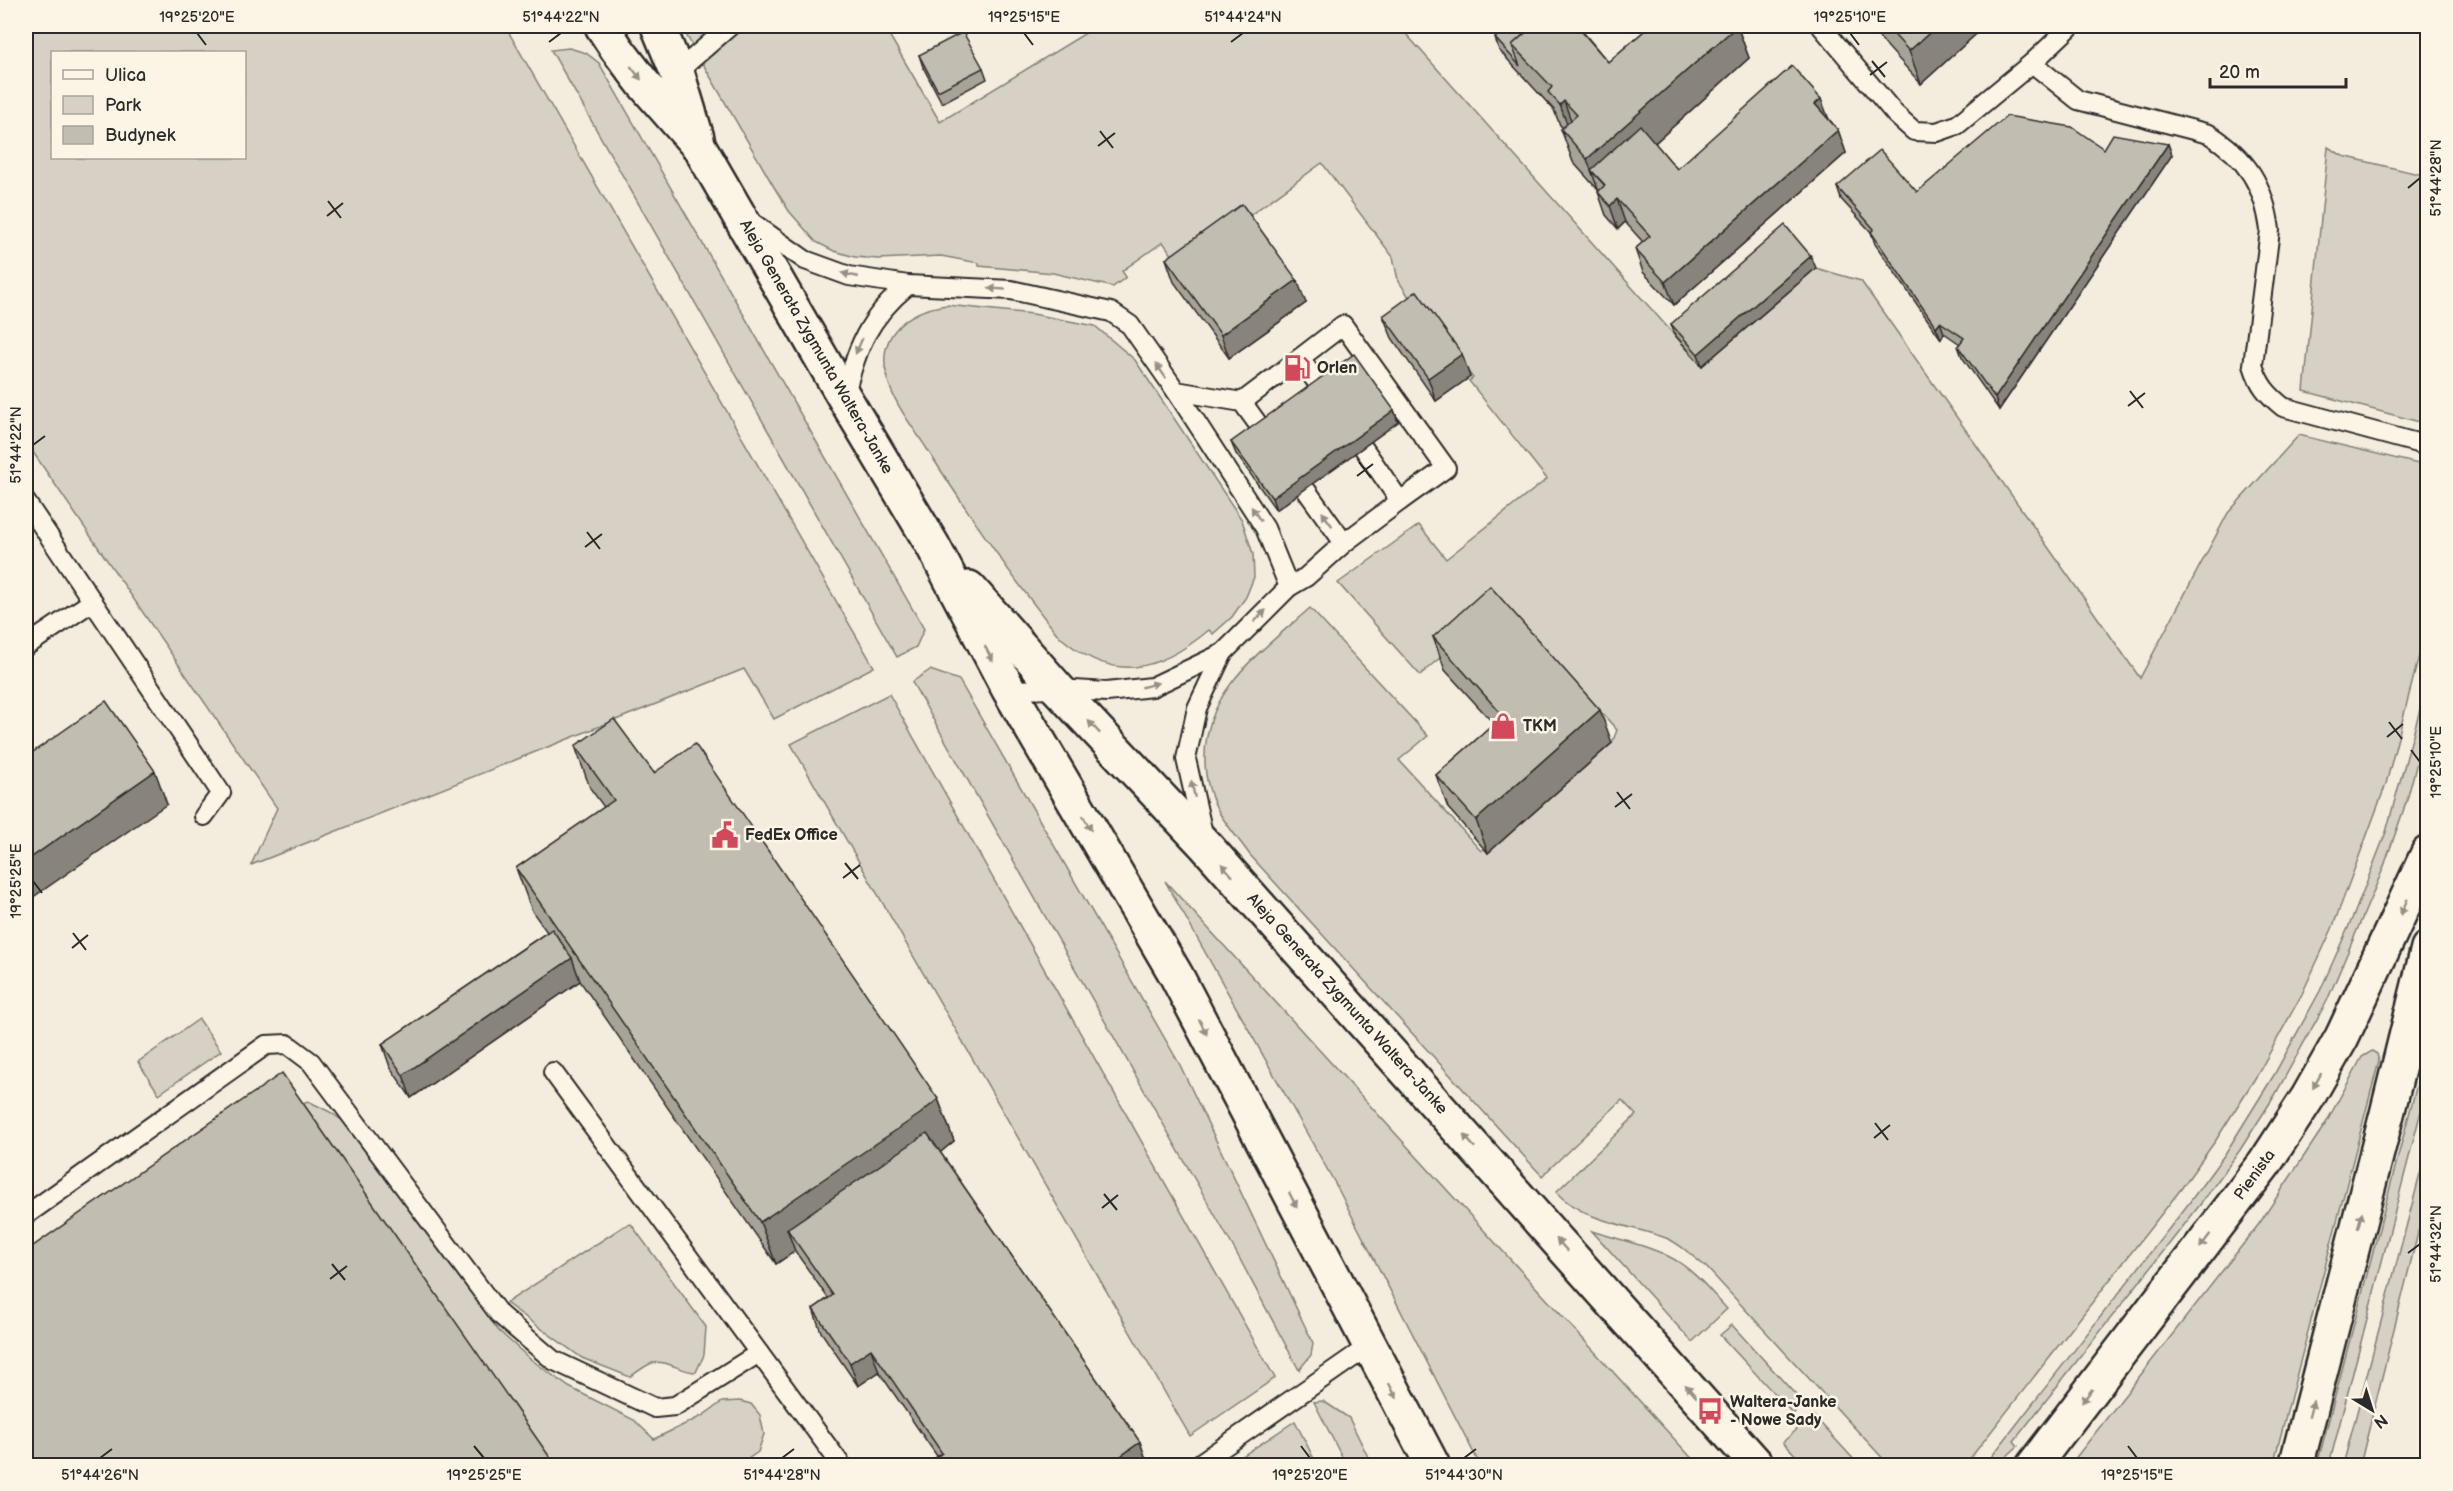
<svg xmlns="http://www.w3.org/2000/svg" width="2453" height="1491" viewBox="0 0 2453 1491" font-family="'Balsamiq Sans',sans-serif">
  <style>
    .green { fill: #d6d1c4; stroke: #807e78; stroke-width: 1.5; fill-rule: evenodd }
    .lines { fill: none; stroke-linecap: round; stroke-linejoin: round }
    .lane-casing { stroke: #2b2b2b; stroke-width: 22 }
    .secondary-casing { stroke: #2b2b2b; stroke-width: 38 }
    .lane { stroke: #fcf5e5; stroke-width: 18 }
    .secondary { stroke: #fcf5e5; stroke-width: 33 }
    .wall { fill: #a7a398; stroke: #2b2b2b; stroke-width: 1.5 }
    .shaded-wall { fill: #88847c; stroke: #2b2b2b; stroke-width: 1.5 }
    .building { fill: #c2bdb1; stroke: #2b2b2b; stroke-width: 1.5 }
    .oneway { fill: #949088 }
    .ticks { fill: none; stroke: #2b2b2b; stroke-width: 2 }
    .labels { text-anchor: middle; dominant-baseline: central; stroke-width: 5; stroke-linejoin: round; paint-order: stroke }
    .street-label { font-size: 16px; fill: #2b2b2b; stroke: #fcf5e5 }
    .poi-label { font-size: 16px; font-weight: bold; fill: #2b2b2b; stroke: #fcf5e5; text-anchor: start }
    .neatline { fill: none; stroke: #2b2b2b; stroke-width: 2 }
    .ticks-label { font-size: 15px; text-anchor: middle; fill: #2b2b2b }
  </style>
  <rect width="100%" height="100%" fill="#f4edde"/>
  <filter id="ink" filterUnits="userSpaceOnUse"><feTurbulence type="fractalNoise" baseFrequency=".0167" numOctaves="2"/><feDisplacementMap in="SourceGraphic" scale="12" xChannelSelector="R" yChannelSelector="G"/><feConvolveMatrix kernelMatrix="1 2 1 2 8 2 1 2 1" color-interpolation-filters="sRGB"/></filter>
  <g filter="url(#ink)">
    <g class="green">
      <path d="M26,26H505L874,667L774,719L744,669L251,865L277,808L26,442ZM52,52H244V158H52Z"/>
      <path d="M681,26H884L940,122L1097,26H1399L1702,366L1816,268L1861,281L2140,678L2228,513L2299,435L2427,466V625L2386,784L2332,929L2302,994L2259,1072L2216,1140L2181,1189L1965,1465H1889L1707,1268C1695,1258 1681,1244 1666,1238C1630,1225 1584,1222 1556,1192L1636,1115L1622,1100L1542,1176L1250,855C1240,841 1229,828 1220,814C1211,799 1205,779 1205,761C1203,690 1262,651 1310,608L1428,736L1399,760L1481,851L1612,743L1617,730L1503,603L1420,675L1338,583L1419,525L1446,559L1547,479L1469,381L1473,378L1425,312L1420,314L1398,280L1393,257L1322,163L1180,266L1163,242L1122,271L1126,277L1113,287L1053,273L979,266V263L941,256L878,259L855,257L834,251L816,242L789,211L774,187Z"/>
      <path d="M569,48L586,53L599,63L924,629L916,647L897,657L551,50Z"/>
      <path d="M2328,147L2343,156L2427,176V424L2304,391Z"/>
      <path d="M947,305L1033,314L1095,326L1135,360L1242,520L1253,554L1254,577L1246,597L1232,617L1213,634L1209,630C1157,673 1112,684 1058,635C1010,576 968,513 927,449C913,427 893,403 887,377C876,334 908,310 947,305Z"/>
      <path d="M930,670L959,680L1180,1065L1313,1343L1311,1355L1299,1370L1236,1252L912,682Z"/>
      <path d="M2427,684V724L2407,800L2383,869L2327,1001L2275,1095L2240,1150L2203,1201L2014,1441L2018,1446L1997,1465H1985L2189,1203L2225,1154L2274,1075L2320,991L2355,912L2386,832Z"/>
      <path d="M889,694L1275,1378L1190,1436L791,744Z"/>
      <path d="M1165,881L1698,1465H1480L1336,1185Z"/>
      <path d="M199,1019L221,1051L159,1094L138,1062Z"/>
      <path d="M2427,1046V1088L2329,1465H2317Z"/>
      <path d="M2372,1051L2377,1054L2379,1061L2273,1465H2070L2259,1224L2326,1123L2362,1057Z"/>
      <path d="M308,1101L330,1112L353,1128L498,1330L529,1358L569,1387L634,1420L654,1439L702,1416L722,1402L740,1401L751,1404L760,1415L764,1434L758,1452L739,1465H545L294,1106Z"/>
      <path d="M2422,1167L2427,1180V1197L2360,1465H2343Z"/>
      <path d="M631,1224L706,1327L704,1355L696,1372C682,1372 665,1359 652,1363C644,1366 636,1373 630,1377L582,1358L506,1303L624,1226Z"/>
      <path d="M1592,1231C1619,1240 1657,1247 1680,1263C1698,1275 1712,1293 1727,1309L1692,1342Z"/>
      <path d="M1732,1325L1804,1404L1793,1414L1720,1335Z"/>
      <path d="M1323,1401L1349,1418L1372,1465H1346L1314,1402Z"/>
      <path d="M1813,1415L1858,1464L1859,1465H1805L1783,1442Z"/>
      <path d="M1295,1421L1317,1465H1229Z"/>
    </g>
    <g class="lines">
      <defs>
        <g id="lane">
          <path d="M1821,26L1895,114L1914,131L1937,132L1957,125L2032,63L2071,26"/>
          <path d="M2032,63L2078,100L2209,134C2247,158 2264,185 2270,230L2253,365C2259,385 2267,394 2283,407L2428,446"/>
          <path d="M677,72L730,26"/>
          <path d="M750,221L805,260L849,276L908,285L1011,290L1111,312L1130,325L1176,391L1242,402L1271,442"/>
          <path d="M1300,358L1343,325L1446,468L1400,501"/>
          <path d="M1176,391L1265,528L1289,587"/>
          <path d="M844,397C858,347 866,320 908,285"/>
          <path d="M1242,402L1300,358L1329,400"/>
          <path d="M26,502L221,793L204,816"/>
          <path d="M1344,543L1400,501L1349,427"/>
          <path d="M26,646L93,601"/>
          <path d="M1009,690L1058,689L1107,692L1152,687L1223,653"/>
          <path d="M1204,838L1186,759L1197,708L1223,653L1289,587L1306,577L1344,543L1291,469"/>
          <path d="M553,1072L759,1353"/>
          <path d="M26,1215L266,1045L287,1044L311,1062L499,1314L553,1360L655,1408L675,1406L759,1353L842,1466"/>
          <path d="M1196,1466L1369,1346"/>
        </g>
        <g id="secondary">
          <path d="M602,26L617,49L643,83L700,148L844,397L933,546L1009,690L1176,975L1433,1466"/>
          <path d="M658,26L677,72L697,138"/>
          <path d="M969,588L1058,689L1206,846L1758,1466"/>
          <path d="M2033,1466L2265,1163L2308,1097L2342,1037L2428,853"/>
          <path d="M2296,1466L2387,1114L2428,948"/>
        </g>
      </defs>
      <use href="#lane" class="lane-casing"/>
      <use href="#secondary" class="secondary-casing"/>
      <use href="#lane" class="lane"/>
      <use href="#secondary" class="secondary"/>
    </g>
    <g class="wall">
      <path d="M1504,26H1581L1579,27L1608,62L1650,26H1737L1749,58L1655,143L1677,169L1829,119L1838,130L1846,153L1674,305L1643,272L1635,249L1643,242L1625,222L1618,229L1606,215L1598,192L1599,191L1573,162L1561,129L1563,128L1560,125L1554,110L1499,50L1495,38L1507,28Z"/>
      <path d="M1869,26H1985L1921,84Z"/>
      <path d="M919,55L983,68L987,79L942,103L923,67Z"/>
      <path d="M2168,144L2172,155L1999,410L1962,357L1958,346L1960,344L1944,333L1941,339L1875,244L1871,232L1841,199L1837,187L1917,192L2104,149Z"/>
      <path d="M1166,259L1306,303L1229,358L1174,282Z"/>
      <path d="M1816,268L1702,366L1675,335L1671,324Z"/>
      <path d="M1383,316L1470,377L1436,401L1392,338Z"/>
      <path d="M1394,410L1398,422L1276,510L1236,454L1231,442Z"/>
      <path d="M1433,637L1612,743L1488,853L1448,808L1436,775L1494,724L1445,670Z"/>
      <path d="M575,746L654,773L938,1099L954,1141L940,1152L1140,1442L1148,1465L937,1456L879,1372L858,1386L821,1332L813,1309L828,1298L795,1251L776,1264L580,981L411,1098L390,1067L382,1044L547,932L532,911L516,868L604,807L590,788Z"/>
    </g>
    <g class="shaded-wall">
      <path d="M1737,26L1749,58L1606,187L1591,170L1599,192L1587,159Z"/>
      <path d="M1937,26H1985L1921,84L1909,51Z"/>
      <path d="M1821,99L1830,122L1815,104Z"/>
      <path d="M1564,101L1576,134L1572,138L1560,105Z"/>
      <path d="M1838,130L1846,153L1674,305L1665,282Z"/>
      <path d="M2168,144L2172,155L1999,410L1995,398Z"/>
      <path d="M1617,199L1625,222L1618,229L1610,206Z"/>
      <path d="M1811,256L1816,268L1702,366L1698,354Z"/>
      <path d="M1297,280L1306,303L1229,358L1221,335Z"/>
      <path d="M1940,322L1944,333L1941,339L1936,327Z"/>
      <path d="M1462,354L1470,377L1436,401L1428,378Z"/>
      <path d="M1394,410L1398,422L1276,510L1272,498Z"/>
      <path d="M1600,710L1612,743L1488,853L1476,820Z"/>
      <path d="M155,771L167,804L26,902V861Z"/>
      <path d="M572,958L580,981L411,1098L403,1075Z"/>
      <path d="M938,1099L954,1141L936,1156L787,1229L795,1251L776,1264L760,1222Z"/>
      <path d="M871,1349L879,1372L858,1386L850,1363Z"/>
      <path d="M1140,1442L1148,1465L1107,1466Z"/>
    </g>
    <g class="building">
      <path d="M1509,26H1511L1512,27L1514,26H1533L1512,45L1520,66L1495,38Z"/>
      <path d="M1533,26H1577L1608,62L1650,26H1737L1587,159L1561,129L1577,115L1564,101L1560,105L1548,92L1552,87L1512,45Z"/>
      <path d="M1886,26H1937L1909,51Z"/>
      <path d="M963,32L983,68L938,91L919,55Z"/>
      <path d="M1792,66L1821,99L1815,104L1838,130L1665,282L1635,249L1650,236L1617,199L1610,206L1598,192L1605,185L1591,170L1640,125L1677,169Z"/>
      <path d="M2007,116L2072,127L2104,149L2113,134L2168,144L1995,398L1958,346L1964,338L1940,322L1936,327L1871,232L1874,229L1837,187L1880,150L1917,192Z"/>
      <path d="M1242,204L1297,280L1221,335L1166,259Z"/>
      <path d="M1785,225L1811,256L1698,354L1671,324Z"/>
      <path d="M1417,291L1462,354L1428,378L1383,316Z"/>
      <path d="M1354,354L1394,410L1272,498L1231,442Z"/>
      <path d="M1490,586L1600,710L1476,820L1436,775L1503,716L1433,637Z"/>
      <path d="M106,701L155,771L26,861V757Z"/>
      <path d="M614,719L654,773L695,744L938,1099L920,1114L760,1222L516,868L614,800L575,746Z"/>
      <path d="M552,929L572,958L403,1075L382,1044Z"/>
      <path d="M282,1073L556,1466H26V1251Z"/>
      <path d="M927,1133L1140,1442L1107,1466H924L942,1453L871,1349L850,1363L813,1309L833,1295L787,1229Z"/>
    </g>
    <defs><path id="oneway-solid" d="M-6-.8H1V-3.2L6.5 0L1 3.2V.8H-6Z" transform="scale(1.5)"/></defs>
    <g class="oneway">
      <use href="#oneway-solid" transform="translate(636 73) rotate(52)"/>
      <use href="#oneway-solid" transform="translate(850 275) rotate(-167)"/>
      <use href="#oneway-solid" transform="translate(997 289) rotate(-177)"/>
      <use href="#oneway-solid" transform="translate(859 346) rotate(114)"/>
      <use href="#oneway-solid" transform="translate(1161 371) rotate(-125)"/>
      <use href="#oneway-solid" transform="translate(1256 514) rotate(-123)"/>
      <use href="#oneway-solid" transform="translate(1327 519) rotate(-126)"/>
      <use href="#oneway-solid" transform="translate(1260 616) rotate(-45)"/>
      <use href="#oneway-solid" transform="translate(989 654) rotate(62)"/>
      <use href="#oneway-solid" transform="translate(1150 685) rotate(-15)"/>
      <use href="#oneway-solid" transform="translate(1094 727) rotate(-133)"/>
      <use href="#oneway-solid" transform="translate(1193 789) rotate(-102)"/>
      <use href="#oneway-solid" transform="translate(1087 823) rotate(60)"/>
      <use href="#oneway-solid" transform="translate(1227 870) rotate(-132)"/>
      <use href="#oneway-solid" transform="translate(2404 907) rotate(114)"/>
      <use href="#oneway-solid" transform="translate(1203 1027) rotate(63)"/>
      <use href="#oneway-solid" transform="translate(2317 1081) rotate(119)"/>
      <use href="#oneway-solid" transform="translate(1469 1141) rotate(-132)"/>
      <use href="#oneway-solid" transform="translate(1293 1200) rotate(63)"/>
      <use href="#oneway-solid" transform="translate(2360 1220) rotate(-75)"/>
      <use href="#oneway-solid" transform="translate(2205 1241) rotate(127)"/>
      <use href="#oneway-solid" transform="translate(1562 1245) rotate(-132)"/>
      <use href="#oneway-solid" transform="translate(1393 1391) rotate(62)"/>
      <use href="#oneway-solid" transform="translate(1691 1391) rotate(-132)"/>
      <use href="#oneway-solid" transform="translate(2087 1396) rotate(127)"/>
      <use href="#oneway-solid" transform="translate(2311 1409) rotate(-75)"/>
    </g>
  </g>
  <path class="ticks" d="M197,33L206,45M1024,33L1033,45M1850,33L1859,45M549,42L561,33M1231,42L1243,33M1872,61L1885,77M1870,75L1887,62M1100,131L1113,148M1098,146L1115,133M2408,188L2420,178M328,201L341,218M327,216L343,203M2130,391L2143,408M2128,406L2145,393M33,445L45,436M1359,462L1371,478M1357,476L1373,464M587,532L600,549M585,547L602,534M2389,722L2402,739M2387,737L2403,724M2411,750L2420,762M1617,792L1630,809M1615,807L1632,794M845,863L858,879M843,878L860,865M33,881L42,893M73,933L86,950M72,948L88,935M1875,1123L1888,1140M1874,1138L1890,1125M1104,1194L1117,1210M1102,1208L1118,1195M2408,1253L2420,1244M332,1264L345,1280M330,1279L347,1266M474,1446L484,1458M1301,1446L1310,1458M2128,1446L2137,1458M100,1458L112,1449M782,1458L794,1449M1464,1458L1476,1449"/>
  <defs>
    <symbol id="fuel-bare" viewBox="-9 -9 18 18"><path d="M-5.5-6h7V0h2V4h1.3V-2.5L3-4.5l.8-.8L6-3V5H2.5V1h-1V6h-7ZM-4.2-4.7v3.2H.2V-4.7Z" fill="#d1495b" stroke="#fcf5e5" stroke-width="2.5" paint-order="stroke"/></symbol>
    <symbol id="shop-bare" viewBox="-9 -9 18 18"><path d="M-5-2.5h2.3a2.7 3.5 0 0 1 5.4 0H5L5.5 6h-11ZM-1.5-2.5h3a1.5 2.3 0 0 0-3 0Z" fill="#d1495b" stroke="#fcf5e5" stroke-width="2.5" paint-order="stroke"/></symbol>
    <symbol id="civic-bare" viewBox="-9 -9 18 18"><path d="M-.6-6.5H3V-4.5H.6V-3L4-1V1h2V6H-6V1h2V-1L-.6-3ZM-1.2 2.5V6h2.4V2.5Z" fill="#d1495b" stroke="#fcf5e5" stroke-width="2.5" paint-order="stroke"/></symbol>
    <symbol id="bus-bare" viewBox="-9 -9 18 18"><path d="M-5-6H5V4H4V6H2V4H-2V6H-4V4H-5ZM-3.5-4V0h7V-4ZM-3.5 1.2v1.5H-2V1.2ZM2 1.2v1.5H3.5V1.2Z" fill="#d1495b" stroke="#fcf5e5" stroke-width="2.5" paint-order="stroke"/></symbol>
  </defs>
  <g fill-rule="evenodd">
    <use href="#fuel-bare" x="1278" y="349" width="38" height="38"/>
    <use href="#shop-bare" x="1484" y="707" width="38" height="38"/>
    <use href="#civic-bare" x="706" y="816" width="38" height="38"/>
    <use href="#bus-bare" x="1691" y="1392" width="38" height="38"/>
  </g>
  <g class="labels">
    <g class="street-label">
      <text transform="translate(816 347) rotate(60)">Aleja Generała Zygmunta Waltera-Janke</text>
      <text transform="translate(1347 1004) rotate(48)">Aleja Generała Zygmunta Waltera-Janke</text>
      <text transform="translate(2255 1175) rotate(-54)">Pienista</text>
    </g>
    <g class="poi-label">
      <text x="1317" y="368">Orlen</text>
      <text x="1523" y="726">TKM</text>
      <text x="745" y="835">FedEx Office</text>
      <text x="1730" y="1402">Waltera-Janke<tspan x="1730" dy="18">- Nowe Sady</tspan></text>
    </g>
  </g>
  <rect width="2453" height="1491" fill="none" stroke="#fcf5e5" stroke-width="66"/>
  <rect x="51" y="51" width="195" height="108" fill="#fcf5e5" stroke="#a8a49b" stroke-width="1.5"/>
  <rect x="63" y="70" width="30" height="9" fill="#fcf5e5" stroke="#a8a49b" stroke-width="1.5"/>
  <text x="105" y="81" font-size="18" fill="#2b2b2b">Ulica</text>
  <rect x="63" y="96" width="30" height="18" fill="#d6d1c4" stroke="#a8a49b" stroke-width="1.5"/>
  <text x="105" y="111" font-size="18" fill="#2b2b2b">Park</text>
  <rect x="63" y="126" width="30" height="18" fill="#c2bdb1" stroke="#a8a49b" stroke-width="1.5"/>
  <text x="105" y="141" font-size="18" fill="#2b2b2b">Budynek</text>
  <g transform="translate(2372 1410) rotate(142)" stroke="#fcf5e5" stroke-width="4.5" paint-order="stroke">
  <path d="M0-4.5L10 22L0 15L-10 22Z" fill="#2b2b2b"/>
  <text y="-9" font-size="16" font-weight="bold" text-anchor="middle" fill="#2b2b2b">N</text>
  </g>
  <path d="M2210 78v9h136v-9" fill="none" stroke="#2b2b2b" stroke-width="3"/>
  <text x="2219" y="78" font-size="18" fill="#2b2b2b" stroke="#fcf5e5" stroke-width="4.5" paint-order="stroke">20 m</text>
  <rect x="33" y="33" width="2387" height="1425" class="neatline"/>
  <g class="ticks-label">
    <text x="197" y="22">19°25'20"E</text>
    <text x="561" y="22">51°44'22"N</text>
    <text x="1024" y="22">19°25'15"E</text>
    <text x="1243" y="22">51°44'24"N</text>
    <text x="1850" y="22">19°25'10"E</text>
    <text transform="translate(2436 178) rotate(-90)" y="5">51°44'28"N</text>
    <text transform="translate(16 445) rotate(-90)" y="5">51°44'22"N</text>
    <text transform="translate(2436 762) rotate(-90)" y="5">19°25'10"E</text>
    <text transform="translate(16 881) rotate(-90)" y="5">19°25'25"E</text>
    <text transform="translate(2436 1244) rotate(-90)" y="5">51°44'32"N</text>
    <text x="100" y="1480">51°44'26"N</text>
    <text x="484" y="1480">19°25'25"E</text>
    <text x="782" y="1480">51°44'28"N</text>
    <text x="1310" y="1480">19°25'20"E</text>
    <text x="1464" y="1480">51°44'30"N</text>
    <text x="2137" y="1480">19°25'15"E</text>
  </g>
</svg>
